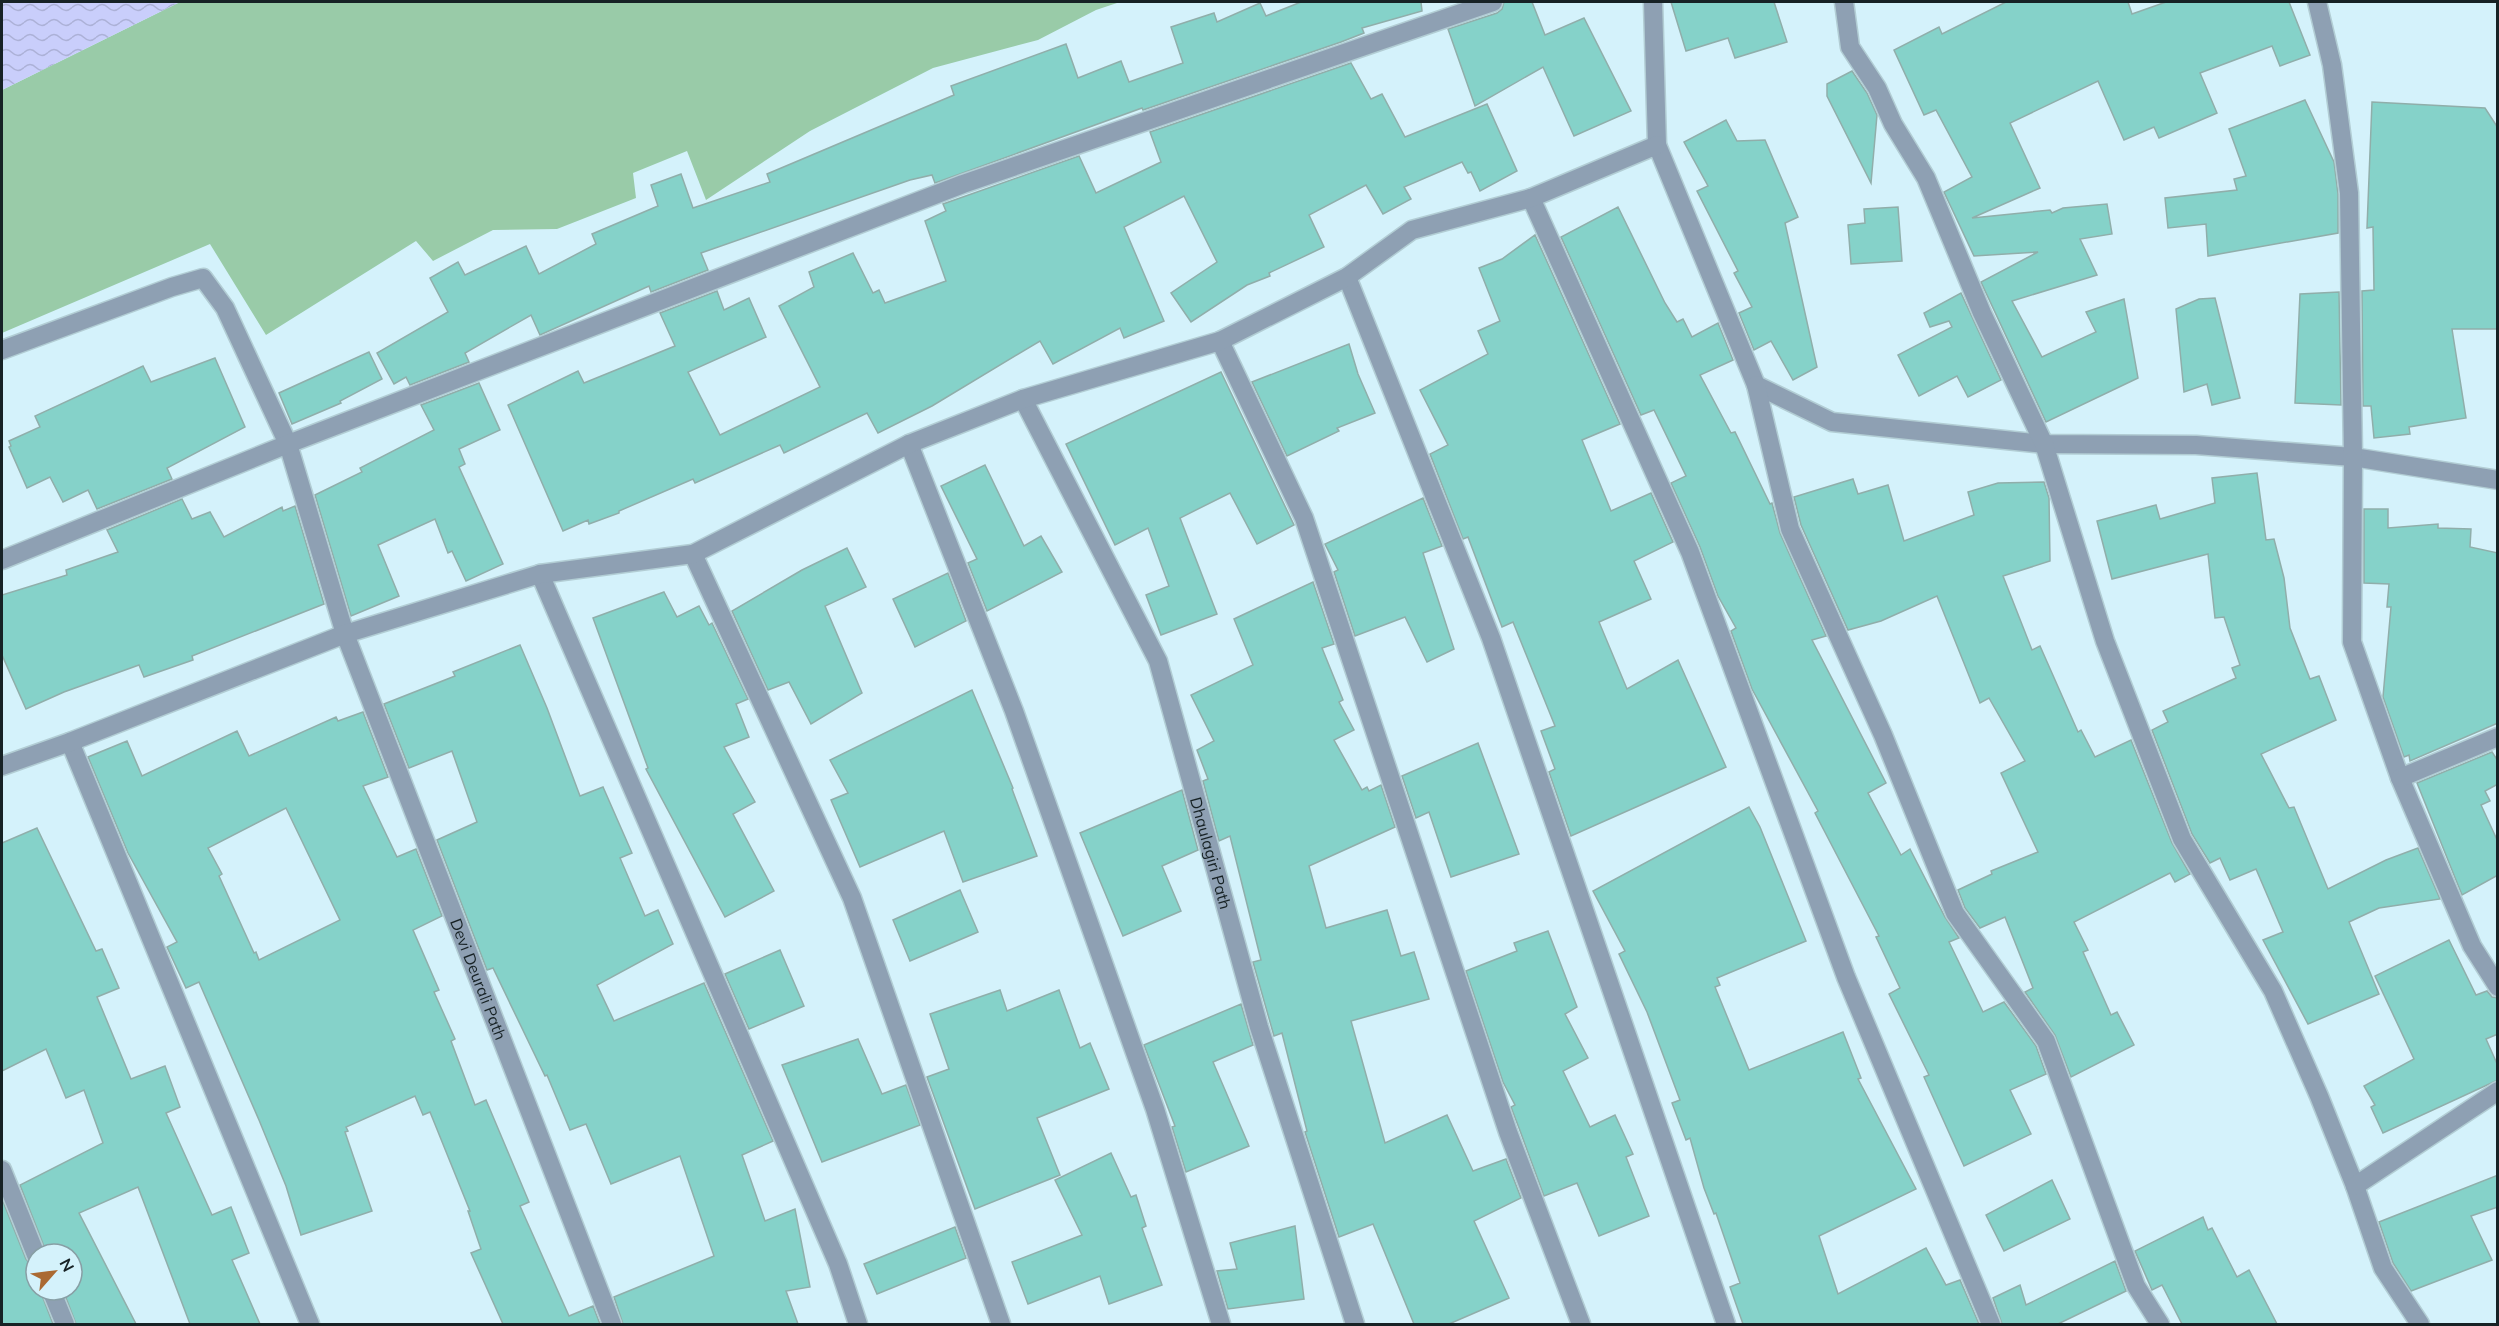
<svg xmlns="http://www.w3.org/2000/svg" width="2499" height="1326" viewBox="0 0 2499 1326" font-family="Mulish,sans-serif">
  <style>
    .grass { fill: #99cba8 }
    .water { fill: url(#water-waves) }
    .building { fill: #85d2c9; stroke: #90aeaa; stroke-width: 1.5; fill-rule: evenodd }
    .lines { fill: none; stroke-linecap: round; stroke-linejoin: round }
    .minor-casing { stroke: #b2cdd4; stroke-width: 21 }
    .minor { stroke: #8ea0b3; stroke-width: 18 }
    .labels { text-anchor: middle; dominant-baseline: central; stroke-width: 5; stroke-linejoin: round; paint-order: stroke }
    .street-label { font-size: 16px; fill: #172225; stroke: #d4f2fb }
  </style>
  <defs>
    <pattern id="water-waves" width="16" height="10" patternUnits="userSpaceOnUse" patternTransform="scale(1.5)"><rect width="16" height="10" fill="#c9cefb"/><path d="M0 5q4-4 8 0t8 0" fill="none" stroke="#acb1d7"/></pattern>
  </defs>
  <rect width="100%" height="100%" fill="#d4f2fb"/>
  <path class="grass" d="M180,2H1120L1096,10L1038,40L933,68L810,131L706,200L687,151L633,173L636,198L557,229L493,230L433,261L416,241L266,335L210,244L2,333V90Z"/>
  <path class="water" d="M2,2H180L2,90Z"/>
  <g class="building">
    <path d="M1301,2H1421L1422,11L1362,28L1364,33L1341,42L1143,110L1142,108L935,183L932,175L910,180L701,253L708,270L651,292L649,286L540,335L531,315L465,353L469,362L410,385L406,377L394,384L377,353L448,312L430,278L458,262L465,275L526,246L539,274L596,244L592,234L658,206L651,185L681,174L693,208L770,182L767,174L954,95L951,86L1066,44L1078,78L1121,61L1129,82L1183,63L1171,27L1214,13L1217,22L1260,3L1266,16Z"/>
    <path d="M1504,2H1532L1545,35L1584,18L1631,111L1574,136L1543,67L1475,106L1448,29L1497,13L1502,9Z"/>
    <path d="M1671,2H1774L1787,42L1735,58L1728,38L1686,51Z"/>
    <path d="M2006,2H2128L2132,14L2166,2H2289L2310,55L2280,66L2272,46L2200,73L2217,113L2159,138L2154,127L2124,140L2098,81L2010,123L2040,188L1972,218L2050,210L2052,213L2063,208L2107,204L2112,234L2080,239L2097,275L2012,301L2042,357L2096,332L2086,312L2124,299L2138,378L2046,422L1981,282L2038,252L1974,256L1944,192L1972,177L1936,110L1924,115L1894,50L1939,27L1942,34Z"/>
    <path d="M1351,63L1371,99L1382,94L1405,137L1487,104L1517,171L1480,191L1471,172L1468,173L1462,162L1404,187L1411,199L1383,214L1366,185L1309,215L1324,247L1269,273L1270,276L1247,285L1191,322L1171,293L1217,262L1184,196L1124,227L1164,321L1124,338L1120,328L1053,364L1040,341L932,406L878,433L867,413L784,453L780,445L695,483L693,479L619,511V513L589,524L588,520L563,531L508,405L578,371L584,383L675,346L660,313L717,291L724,310L749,298L766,337L688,372L720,435L820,387L779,306L814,287L809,272L853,253L873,293L879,290L885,303L946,281L925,221L946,211L943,204L1079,156L1096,193L1161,162L1150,132Z"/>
    <path d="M1852,71L1867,93L1877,115L1871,183L1827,96V84Z"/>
    <path d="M2305,100L2334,162L2338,194V233L2208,256L2206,224L2168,228L2165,198L2237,190L2234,179L2246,176L2229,129Z"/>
    <path d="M2372,102L2485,108L2498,128V329H2452L2466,418L2409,427L2410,434L2374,438L2371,406H2363L2362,291L2374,290L2373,227L2367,228Z"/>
    <path d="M1726,120L1737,141L1765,140L1798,217L1785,223L1817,367L1793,380L1771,341L1754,350L1739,313L1752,307L1734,273L1738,271L1697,191L1708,186L1684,142Z"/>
    <path d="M1618,207L1665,303L1677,322L1683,319L1692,337L1718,323L1733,360L1700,375L1731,433L1735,432L1770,504L1772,503L1780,533L1826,636L1812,640L1886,783L1868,793L1901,855L1910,849L1945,917L1959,938L1949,942L1983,1012L2004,1002L2036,1046L2046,1074L2010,1090L2031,1134L1964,1166L1924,1077L1929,1075L1889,994L1900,988L1876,937L1879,936L1815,813L1818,811L1752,689L1731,631L1736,628L1718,596L1700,547L1671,483L1686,476L1654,410L1641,415L1561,237Z"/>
    <path d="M1898,207L1902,261L1851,264L1848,225L1865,223L1864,209Z"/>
    <path d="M1535,235L1620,424L1582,440L1611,511L1651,493L1673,542L1634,561L1651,599L1599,622L1627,689L1678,660L1726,767L1571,836L1549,772L1555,769L1541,731L1555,726L1513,622L1502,627L1468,537L1463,539L1430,454L1448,445L1420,390L1488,354L1478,331L1500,321L1479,268L1502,259Z"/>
    <path d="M2339,292L2341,405L2295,403L2300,294Z"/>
    <path d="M1961,293L2001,380L1968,397L1957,376L1919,396L1898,355L1952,327L1949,321L1930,327L1924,313Z"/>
    <path d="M2215,298L2240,398L2212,405L2207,384L2184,392L2176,309L2199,299Z"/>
    <path d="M1349,344L1358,374L1375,413L1337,428L1339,431L1287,456L1252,382Z"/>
    <path d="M369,352L382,379L340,401L341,403L292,424L279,393Z"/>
    <path d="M215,358L245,427L167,468L172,479L97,509L88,490L63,502L50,477L27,488L9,447L11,446L9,441L40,427L35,416L143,366L151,382Z"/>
    <path d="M1221,372L1294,525L1257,544L1230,493L1180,518L1217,614L1161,635L1146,595L1169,586L1148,528L1115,545L1066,444Z"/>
    <path d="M479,383L500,430L459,449L465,464L459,467L503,564L466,581L452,551L448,553L435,519L378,545L399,596L351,616L315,495L362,472L360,468L434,430L421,405Z"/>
    <path d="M985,465L1024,546L1041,536L1062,572L987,611L968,563L977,559L941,486Z"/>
    <path d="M2257,473L2266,540L2274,539L2284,578L2290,628L2310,679L2319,676L2336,720L2261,754L2289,808L2294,807L2328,889L2386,860L2418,848L2440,899L2379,908L2349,922L2379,994L2308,1024L2263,940L2283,932L2256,869L2230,880L2220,858L2210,863L2192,834L2152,730L2168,722L2163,711L2236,678L2232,668L2240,665L2224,617L2215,618L2208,554L2112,579L2097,521L2156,505L2160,519L2215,503L2212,478Z"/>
    <path d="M1853,479L1858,494L1888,485L1904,541L1974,515L1968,492L1998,483L2044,482L2049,498L2050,561L2003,576L2032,650L2040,646L2078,732L2081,730L2095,757L2131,740L2172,843L2190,874L2175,882L2170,873L2074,922L2088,950L2083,952L2111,1015L2117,1012L2134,1045L2071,1077L2055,1035L2025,992L2033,988L2005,917L1980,928L1965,908L1958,890L1992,874L1991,871L2038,852L2001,773L2025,761L1989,698L1980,703L1937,596L1881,621L1848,630L1801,525L1794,497Z"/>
    <path d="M1423,498L1442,546L1423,553L1454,649L1427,662L1405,617L1355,636L1334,572L1338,570L1325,544Z"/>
    <path d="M182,499L192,519L210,512L224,537L282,507L283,511L295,506L324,604L192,656L193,660L144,677L139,665L64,692L26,709L2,655V595L67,575L66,570L118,552L107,530Z"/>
    <path d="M2364,509H2388V528L2438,524V528L2471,529L2470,547L2498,553V723L2410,761L2409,755L2404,757L2383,697L2391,607H2387L2389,584L2364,583Z"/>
    <path d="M847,548L866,587L825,606L862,693L811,724L789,682L768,690L732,611L802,570Z"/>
    <path d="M948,573L966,621L915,647L893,599Z"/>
    <path d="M1313,582L1334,644L1322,648L1343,700L1339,702L1354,730L1334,740L1362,790L1367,787L1369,791L1381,785L1395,827L1309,866L1326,928L1387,910L1401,956L1414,952L1429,999L1351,1021L1385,1143L1447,1115L1473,1171L1506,1159L1521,1198L1474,1221L1509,1298L1449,1324H1414L1373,1224L1339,1237L1305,1132L1307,1131L1282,1033L1274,1036L1253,962L1261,960L1230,836L1219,841L1203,781L1208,779L1197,750L1214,741L1191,695L1253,665L1234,619Z"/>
    <path d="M664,592L677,617L699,606L709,625L712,623L748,699L736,704L749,737L724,747L755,802L733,814L774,891L725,917L646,769L648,768L593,618Z"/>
    <path d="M520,645L547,708L580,796L603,787L632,853L620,858L645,916L658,910L673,944L597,985L614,1021L704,983L773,1141L742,1155L765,1221L795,1209L810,1287L786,1291L798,1324H623L614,1297L714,1256L680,1156L611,1184L586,1124L570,1130L547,1075L545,1076L493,968L487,970L437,840L477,822L452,751L409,768L384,704L455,676L453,672Z"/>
    <path d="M972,690L1013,788L1012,789L1037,856L963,882L944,831L860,867L831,800L848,793L830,760Z"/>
    <path d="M363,712L388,777L363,786L397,857L416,849L442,916L413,930L439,990L434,992L455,1039L451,1041L475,1105L486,1100L529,1202L520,1206L569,1316L593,1306L600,1324H503L471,1253L481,1249L468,1211H470L430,1112L423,1115L415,1096L346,1127L348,1131L345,1132L372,1211L301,1235L286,1186L259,1120L199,982L186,988L167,947L177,942L128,853L88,757L127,741L142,776L237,731L249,756L336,717L338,721ZM286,808L340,920L259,960L256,952L254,953L219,876L222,874L208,848Z"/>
    <path d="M1478,743L1519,854L1451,877L1429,812L1416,818L1402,776Z"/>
    <path d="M2492,752L2498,761V784L2485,791L2490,801L2481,805L2498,842V875L2462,895L2417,783Z"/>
    <path d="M1182,790L1198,850L1162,866L1181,911L1123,936L1080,833Z"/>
    <path d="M1749,807L1760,827L1806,941L1717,978L1720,985L1715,987L1749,1070L1843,1032L1861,1078L1858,1079L1916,1189L1819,1236L1838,1294L1926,1248L1946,1285L1960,1280L1979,1324H1743L1730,1287L1740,1283L1716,1213L1714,1214L1704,1188L1690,1138L1686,1140L1672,1103L1680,1100L1647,1012L1619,954L1625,951L1593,891Z"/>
    <path d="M37,828L96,951L102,949L119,988L97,997L131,1079L165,1066L180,1107L166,1113L212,1215L231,1207L249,1253L232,1260L260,1324H190L138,1187L79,1213L136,1324H76L63,1290H72V1254H47L20,1185L103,1143L84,1090L66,1098L46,1049L2,1071V843Z"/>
    <path d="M960,890L978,932L910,961L893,920Z"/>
    <path d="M1548,931L1577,1007L1565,1014L1588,1058L1563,1071L1590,1127L1615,1115L1633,1154L1626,1157L1649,1216L1599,1236L1577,1183L1544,1196L1519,1128L1511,1107L1515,1105L1503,1082L1466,971L1517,951L1514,943Z"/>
    <path d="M2449,940L2476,995L2487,991L2492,997L2498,998V1034L2486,1039L2498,1066V1080L2383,1133L2371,1107L2375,1105L2364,1086L2414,1059L2375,976Z"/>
    <path d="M780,950L804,1006L749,1029L725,974Z"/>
    <path d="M1000,990L1007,1011L1059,990L1080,1048L1090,1043L1109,1089L1037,1118L1060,1175L975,1209L927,1077L949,1069L930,1014Z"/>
    <path d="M1241,1004L1253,1045L1213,1062L1249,1146L1186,1172L1172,1127L1175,1126L1144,1045Z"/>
    <path d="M858,1039L882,1094L906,1085L920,1125L822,1162L782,1065Z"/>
    <path d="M1111,1153L1131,1197L1136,1195L1146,1226L1142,1228L1162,1285L1109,1304L1100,1276L1028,1304L1012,1262L1082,1235L1055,1180Z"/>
    <path d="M2498,1175V1207L2471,1216L2492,1260L2411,1291L2393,1263L2379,1222Z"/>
    <path d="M2052,1180L2070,1219L2004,1251L1986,1215Z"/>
    <path d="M2,1199L26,1259L30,1264L36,1266V1290H40L53,1324H2Z"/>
    <path d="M2203,1217L2208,1230L2212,1228L2237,1277L2249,1270L2277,1324H2182L2162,1285L2152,1290L2135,1251Z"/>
    <path d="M1295,1226L1304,1299L1228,1309L1217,1271L1237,1269L1230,1243Z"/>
    <path d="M955,1227L966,1258L877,1294L864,1264Z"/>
    <path d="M2115,1261L2126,1291L2058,1324H2002L1993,1298L2020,1285L2026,1305Z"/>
  </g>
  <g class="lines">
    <defs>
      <g id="minor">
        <path d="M1653,2L1657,145L1756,385L1832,422L2044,444L2196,445L2353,457L2498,480"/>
        <path d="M1844,2L1850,47L1877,88L1893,124L1926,178L1982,313L2044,444L2105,641L2182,839L2273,991L2319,1096L2355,1186L2383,1268L2420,1324"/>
        <path d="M2317,2L2332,65L2349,193L2353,457L2352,642L2400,778L2472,946L2498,987"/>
        <path d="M1531,198L1690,552L1846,977L1991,1324"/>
        <path d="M1347,277L1491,638L1726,1324"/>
        <path d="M1220,341L1304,518L1508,1132L1581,1324"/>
        <path id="s1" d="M2,350L172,287L203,278L225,308L288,444L345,634L612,1324"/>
        <path d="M1756,385L1790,529L1883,735L1955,913L2046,1041L2136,1286L2160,1324"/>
        <path id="s2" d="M1023,399L1158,661L1259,1027L1355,1324"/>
        <path d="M909,444L1014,711L1155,1109L1221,1324"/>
        <path d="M693,554L852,898L1001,1324"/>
        <path d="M2,560L288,444L963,184L1493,2"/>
        <path d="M540,574L838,1264L858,1324"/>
        <path d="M70,742L310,1324"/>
        <path d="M2,766L70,742L345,634L540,574L693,554L909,444L1023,399L1220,341L1347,277L1412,230L1531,198L1657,145"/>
        <path d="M2400,778L2498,737"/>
        <path d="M2,1170L36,1255"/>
        <path d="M2355,1186L2498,1091"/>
        <path d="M51,1290L65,1324"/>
      </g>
    </defs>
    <use href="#minor" class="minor-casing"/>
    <use href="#minor" class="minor"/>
  </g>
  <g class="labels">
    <g class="street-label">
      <text stroke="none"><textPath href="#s2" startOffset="494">Dhaulagiri Path</textPath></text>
      <text stroke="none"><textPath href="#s1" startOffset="969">Devi Deurali Path</textPath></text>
    </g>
  </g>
  <rect width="2499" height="1326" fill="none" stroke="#172225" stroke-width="6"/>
  <g transform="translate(54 1272) rotate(62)"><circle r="28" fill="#d4f2fb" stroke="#889fa5" stroke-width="1.5"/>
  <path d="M0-4.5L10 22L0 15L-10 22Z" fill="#aa6a32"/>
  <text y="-9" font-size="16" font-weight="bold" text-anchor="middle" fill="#172225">N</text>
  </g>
</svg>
